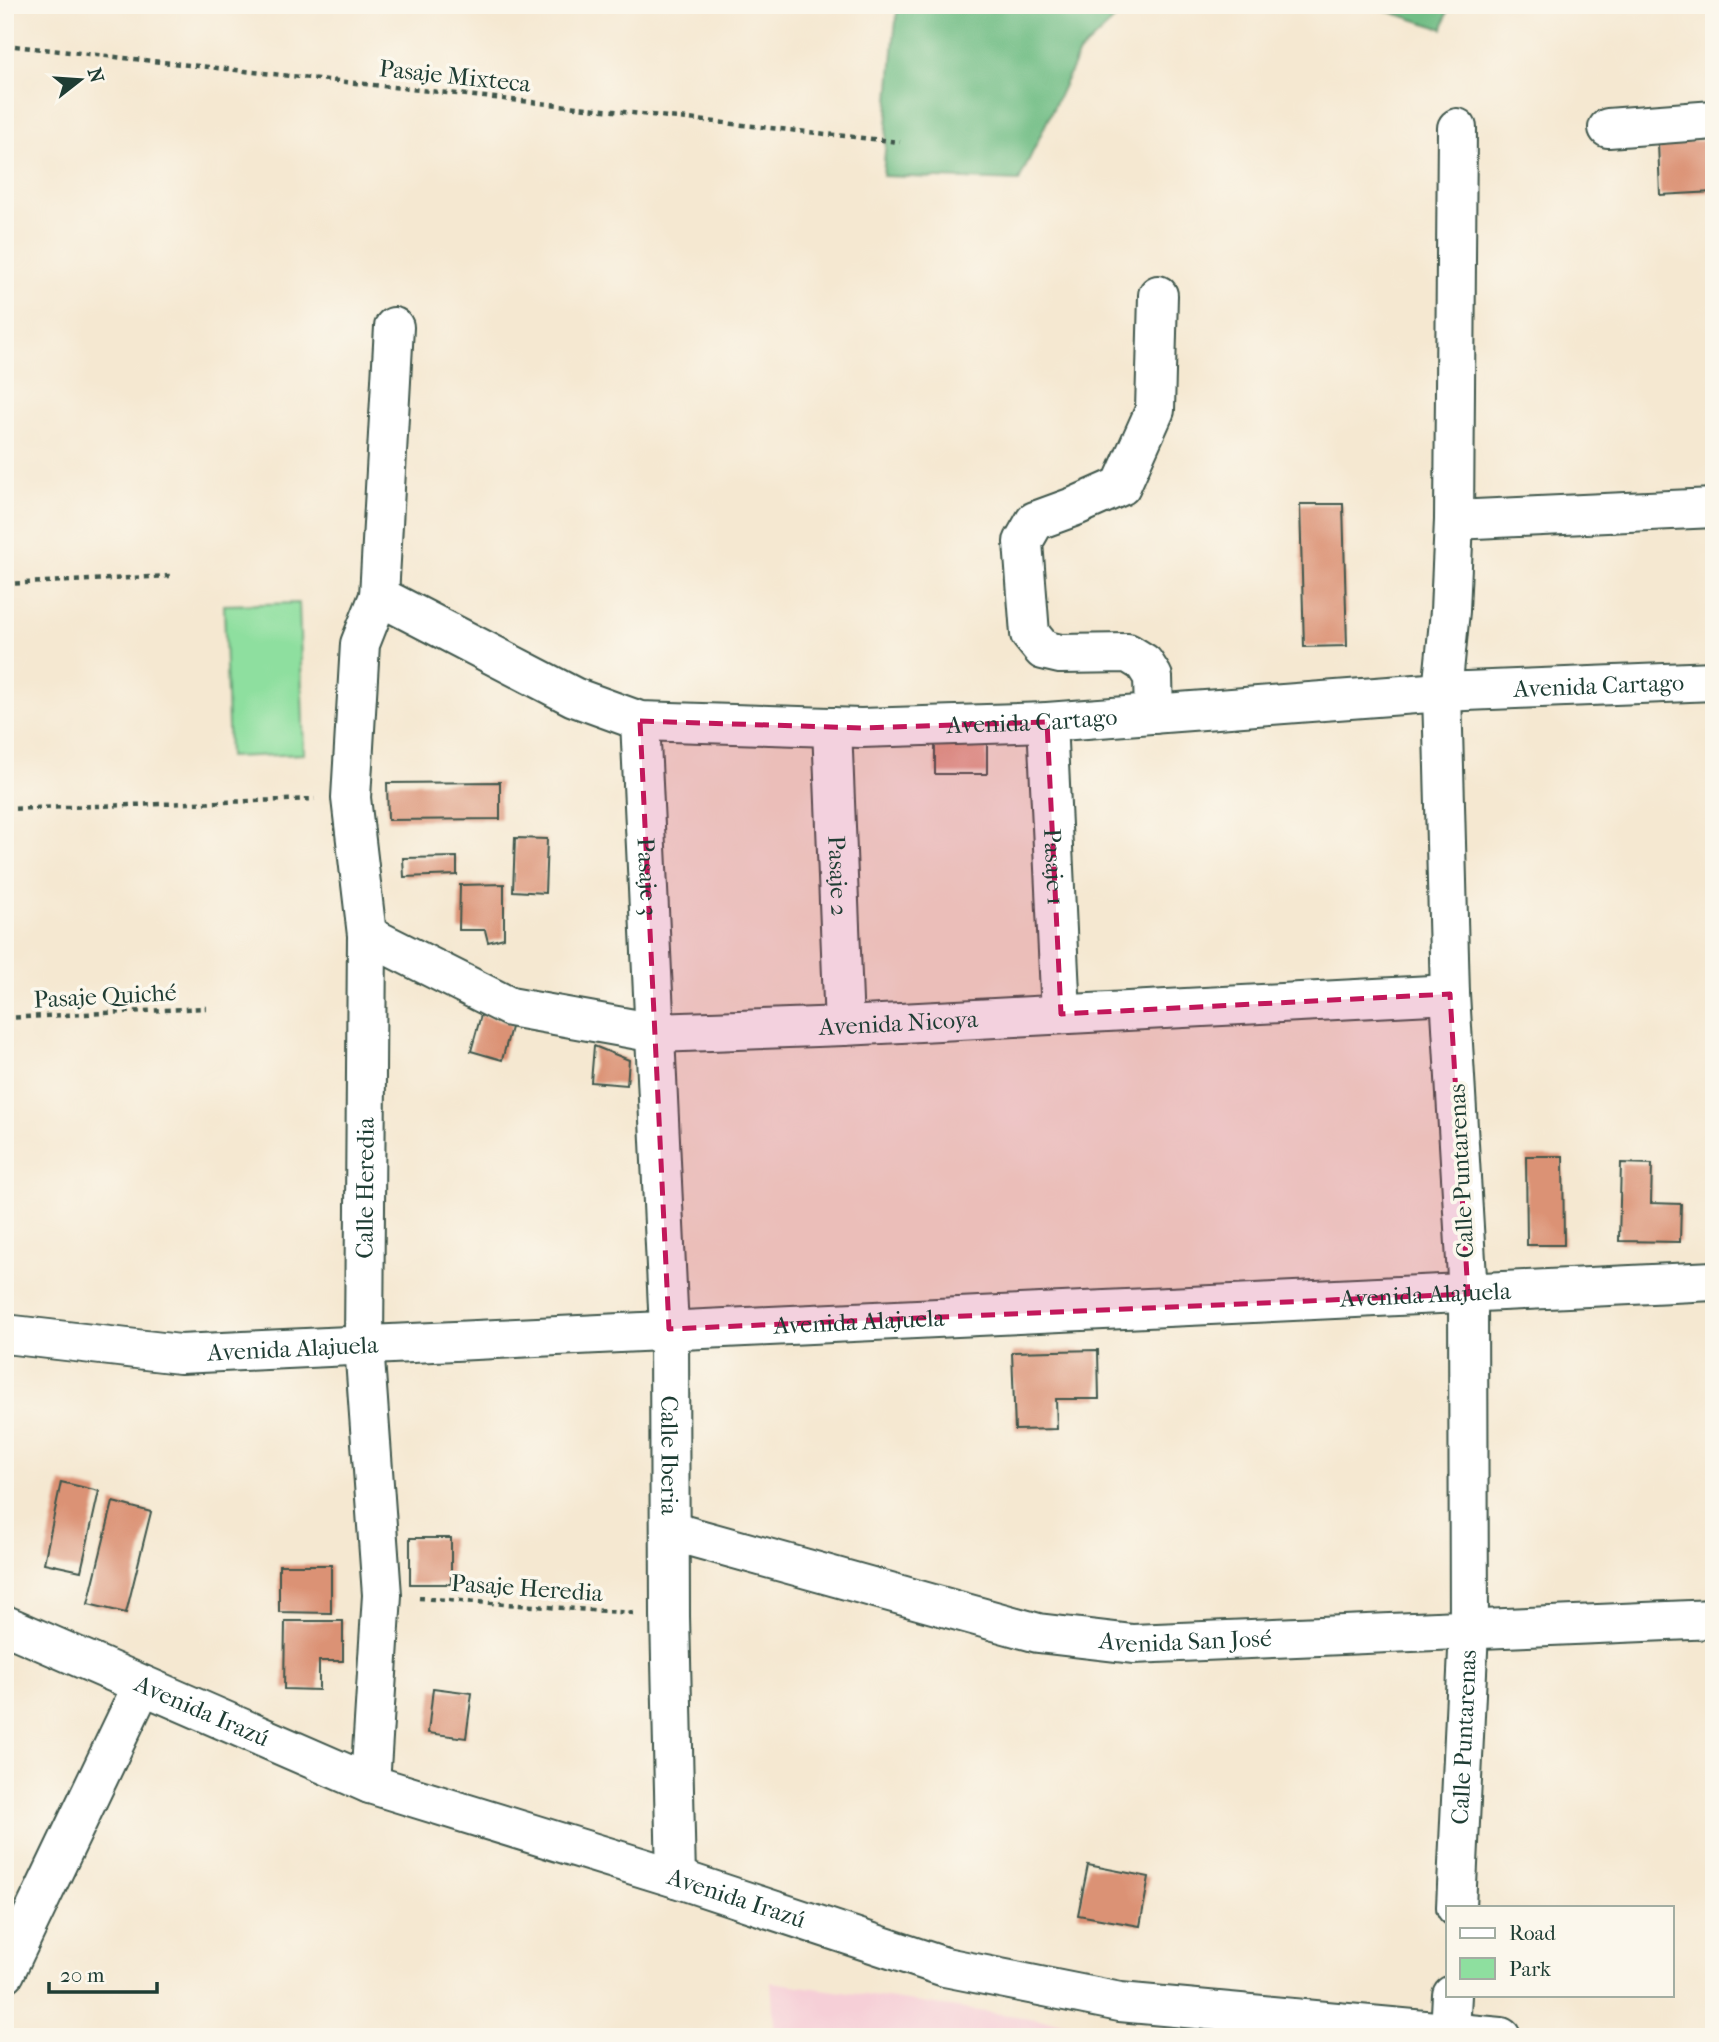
<svg xmlns="http://www.w3.org/2000/svg" width="1719" height="2042" viewBox="0 0 1719 2042" font-family="'IM FELL French Canon',serif">
  <style>
    .built { fill: #f6cfd7 }
    .green { fill: #8edf9f; stroke: #568e6a; stroke-width: 2 }
    .forest { fill: #72be86; stroke: #487e5d; stroke-width: 2 }
    .building { fill: #db9275 }
    .lines { fill: none; stroke-linecap: round; stroke-linejoin: round }
    .minor-casing { stroke: #3f574c; stroke-width: 42 }
    .path { stroke: #3f574c; stroke-width: 4.5; stroke-dasharray: 5 5; stroke-linecap: butt }
    .minor { stroke: #fff; stroke-width: 38 }
    .marked { fill: #c2185b; fill-opacity: 0.2; stroke: #c2185b; stroke-width: 5; stroke-dasharray: 14 9; stroke-linejoin: round }
    .labels { text-anchor: middle; dominant-baseline: central; stroke-width: 7; stroke-linejoin: round; paint-order: stroke }
    .street-label { font-size: 24px; fill: #1f3d34; stroke: #fbf7ec }
  </style>
  <rect width="100%" height="100%" fill="#fbf7ec"/>
  <filter id="ink" filterUnits="userSpaceOnUse"><feTurbulence type="fractalNoise" baseFrequency=".0143" numOctaves="2"/><feDisplacementMap in="SourceGraphic" scale="14" xChannelSelector="R" yChannelSelector="G"/><feConvolveMatrix kernelMatrix="1 2 1 2 8 2 1 2 1" color-interpolation-filters="sRGB"/></filter>
  <filter id="wash" filterUnits="userSpaceOnUse"><feTurbulence type="fractalNoise" baseFrequency=".00686" numOctaves="4" result="noise"/><feDisplacementMap in="SourceGraphic" scale="28" xChannelSelector="R" yChannelSelector="G"/><feGaussianBlur stdDeviation="1.57" result="paint"/><feColorMatrix in="noise" values="0 0 0 0 0 0 0 0 0 0 0 0 0 0 0 0 0 1.4 0 .05"/><feComposite in="paint" operator="in"/></filter>
  <g filter="url(#wash)">
    <rect width="100%" height="100%" fill="#f5e8d1"/>
    <path class="built" d="M771,1982L1167,2037H775Z"/>
    <path class="green" d="M299,603L304,754L229,757L224,605Z"/>
    <g class="forest">
      <path d="M898,5H1130L1079,53L1019,181L883,176L894,38Z"/>
      <path d="M1368,5H1449L1443,29Z"/>
    </g>
    <g id="blocks">
      <g class="building">
        <path d="M1714,140V192L1660,195L1658,142Z"/>
        <path d="M1300,504H1343L1347,646L1304,647Z"/>
        <rect x="935" y="733" width="52" height="41"/>
        <path d="M500,782V819L388,820L387,783Z"/>
        <path d="M515,838L547,839L545,893L513,891Z"/>
        <path d="M457,857V875L404,877L403,858Z"/>
        <path d="M504,884V938L488,942L485,930H459L460,885Z"/>
        <path d="M481,1015L512,1024L502,1060L471,1051Z"/>
        <path d="M594,1046L629,1060L627,1085L591,1082Z"/>
        <path d="M1526,1156H1563L1564,1245H1527Z"/>
        <path d="M1621,1163L1652,1164L1651,1203L1681,1204L1680,1242L1619,1241Z"/>
        <path d="M1098,1350L1099,1399H1056L1057,1429L1015,1430L1012,1352Z"/>
        <path d="M61,1482L99,1491L81,1571L44,1563Z"/>
        <path d="M113,1502L151,1512L126,1613L88,1604Z"/>
        <rect x="410" y="1538" width="41" height="46"/>
        <path d="M279,1565H331V1613L279,1612Z"/>
        <path d="M285,1621H343V1661H319V1690L284,1689Z"/>
        <path d="M433,1688L472,1693L466,1738L428,1733Z"/>
        <path d="M1088,1865L1149,1877L1140,1926L1078,1915Z"/>
      </g>
    </g>
  </g>
  <g filter="url(#ink)">
    <use href="#blocks" fill-opacity="0" stroke="#3f574c" stroke-width="2"/>
    <g class="lines">
      <defs>
        <g id="minor">
          <path d="M1608,128L1714,120"/>
          <path d="M1454,520L1714,508"/>
          <path id="s1" d="M379,596L574,697L640,721L861,728L1047,722L1442,692L1714,681"/>
          <path d="M1154,714L1153,677L1144,663L1128,653L1060,654L1043,650L1030,634L1023,542L1035,521L1076,506L1121,486L1155,410L1158,295"/>
          <path id="s2" d="M640,721L669,1329L670,1616L676,1878"/>
          <path id="s3" d="M1047,722L1061,1014"/>
          <path id="s4" d="M832,727L844,1026"/>
          <path id="s5" d="M367,935L510,1007L656,1033L844,1026L1450,994"/>
          <path id="s6" d="M5,1334L180,1354L1714,1281"/>
          <path id="s7" d="M670,1531L1038,1633L1133,1644L1714,1619"/>
          <path id="s8" d="M5,1625L370,1784L676,1878L945,1967L1120,2002L1501,2037"/>
          <path id="s9" d="M370,1784L382,1595L364,1345L367,935L351,798L360,644L379,596L394,327"/>
          <path id="s10" d="M1456,1907L1469,1630L1468,1294L1450,994L1442,692L1450,611L1454,520L1457,128"/>
          <path d="M5,1973L142,1686"/>
          <path d="M1450,2032L1452,1995"/>
        </g>
      </defs>
      <use href="#minor" class="minor-casing"/>
      <g class="path">
        <path d="M5,45L900,142"/>
        <path d="M5,584L172,576"/>
        <path d="M5,809L315,799"/>
        <path d="M5,1018L206,1008"/>
        <path d="M419,1598L634,1613"/>
      </g>
      <use href="#minor" class="minor"/>
    </g>
  </g>
  <path class="marked" d="M640,721L861,728L1047,722L1061,1014L1450,994L1468,1294L669,1329Z"/>
  <g class="labels">
    <g class="street-label">
      <text transform="translate(455 76) rotate(6)">Pasaje Mixteca</text>
      <text stroke="none"><textPath href="#s1" startOffset="1250">Avenida Cartago</textPath></text>
      <text stroke="none"><textPath href="#s1" startOffset="682">Avenida Cartago</textPath></text>
      <text stroke="none"><textPath href="#s3" startOffset="145">Pasaje 1</textPath></text>
      <text stroke="none"><textPath href="#s4" startOffset="149">Pasaje 2</textPath></text>
      <text stroke="none"><textPath href="#s2" startOffset="156">Pasaje 3</textPath></text>
      <text transform="translate(105 996) rotate(-3)">Pasaje Quiché</text>
      <text stroke="none"><textPath href="#s5" startOffset="551">Avenida Nicoya</textPath></text>
      <text transform="translate(1461 1171) rotate(-93)">Calle Puntarenas</text>
      <text stroke="none"><textPath href="#s9" startOffset="597">Calle Heredia</textPath></text>
      <text stroke="none"><textPath href="#s6" startOffset="1423">Avenida Alajuela</textPath></text>
      <text stroke="none"><textPath href="#s6" startOffset="856">Avenida Alajuela</textPath></text>
      <text stroke="none"><textPath href="#s6" startOffset="289">Avenida Alajuela</textPath></text>
      <text stroke="none"><textPath href="#s2" startOffset="735">Calle Iberia</textPath></text>
      <text transform="translate(527 1588) rotate(4)">Pasaje Heredia</text>
      <text stroke="none"><textPath href="#s7" startOffset="530">Avenida San José</textPath></text>
      <text stroke="none"><textPath href="#s8" startOffset="215">Avenida Irazú</textPath></text>
      <text stroke="none"><textPath href="#s10" startOffset="170">Calle Puntarenas</textPath></text>
      <text stroke="none"><textPath href="#s8" startOffset="782">Avenida Irazú</textPath></text>
    </g>
  </g>
  <rect width="1719" height="2042" fill="none" stroke="#fbf7ec" stroke-width="28"/>
  <rect x="1446" y="1906" width="228" height="91" fill="#fbf7ec" stroke="#a3ada2" stroke-width="2"/>
  <rect x="1460" y="1928" width="35" height="10" fill="#ffffff" stroke="#a3ada2" stroke-width="2"/>
  <text x="1509" y="1940" font-size="21" fill="#1f3d34">Road</text>
  <rect x="1460" y="1958" width="35" height="21" fill="#8edf9f" stroke="#a3ada2" stroke-width="2"/>
  <text x="1509" y="1976" font-size="21" fill="#1f3d34">Park</text>
  <g transform="translate(80 80) rotate(73)" stroke="#fbf7ec" stroke-width="5" paint-order="stroke">
  <path d="M0-5L12 26L0 18L-12 26Z" fill="#1f3d34"/>
  <text y="-10" font-size="19" font-weight="bold" text-anchor="middle" fill="#1f3d34">N</text>
  </g>
  <path d="M49 1982v10h108v-10" fill="none" stroke="#1f3d34" stroke-width="3.5"/>
  <text x="60" y="1982" font-size="21" fill="#1f3d34" stroke="#fbf7ec" stroke-width="5" paint-order="stroke">20 m</text>
</svg>
